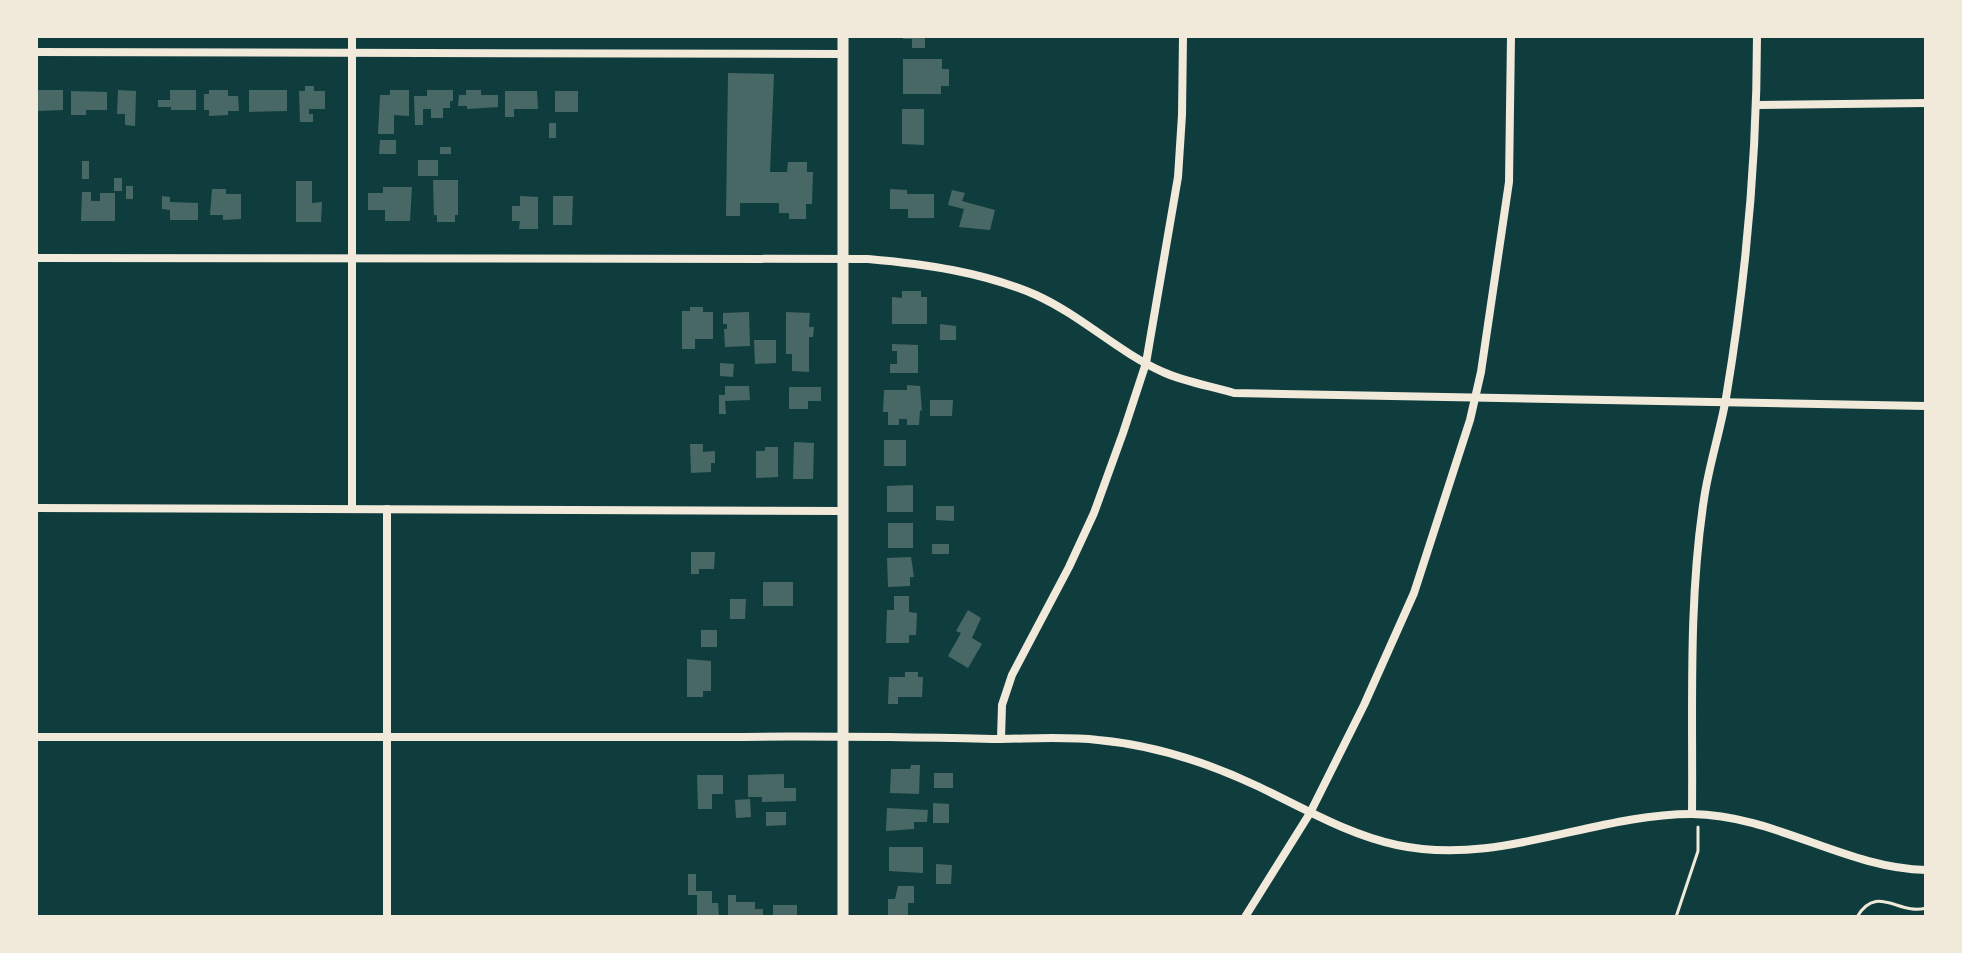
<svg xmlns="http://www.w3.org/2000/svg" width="1962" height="953" viewBox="0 0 1962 953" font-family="Karla,sans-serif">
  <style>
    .building { fill: #486865 }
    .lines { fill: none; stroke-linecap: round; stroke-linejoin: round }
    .path { stroke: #f1e9da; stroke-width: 3 }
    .minor { stroke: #f1e9da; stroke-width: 8 }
    .secondary { stroke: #f1e9da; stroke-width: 11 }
  </style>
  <rect width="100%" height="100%" fill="#0f3d3e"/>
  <g class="building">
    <path d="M903,36H925V48H912V39H903Z"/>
    <path d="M903,59H942V69H949V86H941V94H903Z"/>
    <path d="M728,73L774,74L770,172H787L788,162H807V172H813L812,204H806V219H789V213H779V203H740V216H726Z"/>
    <path d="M305,86H314V91H325V109H309V114H313V122H300L299,91H305Z"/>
    <path d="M38,90H63V110L36,111Z"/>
    <path d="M118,90L136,91L135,126L125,125V114H117Z"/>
    <path d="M170,90H196V110H171V107H158V100H170Z"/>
    <path d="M209,90H228V96H238L239,111H228V115L209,116V110H204V94H209Z"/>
    <path d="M249,90H287V111L249,112Z"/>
    <path d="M390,90H409V116L394,115V134H378L380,95H390Z"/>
    <path d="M427,90H453V101H450V108H443V118H431V109H423V125H415L414,96H427Z"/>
    <path d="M466,90H481V95H498V107L467,109V106H458L459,95H466Z"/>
    <path d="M71,91L107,92V110H86V115H71Z"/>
    <path d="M505,91H537L538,109H514V117H505Z"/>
    <rect x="555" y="91" width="23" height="21"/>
    <path d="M902,109H924V145L902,144Z"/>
    <rect x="549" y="123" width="7" height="15"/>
    <path d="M380,140H396V154H379Z"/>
    <rect x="440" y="147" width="11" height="7"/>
    <rect x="418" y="160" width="20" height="16"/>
    <rect x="82" y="161" width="7" height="18"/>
    <rect x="114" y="178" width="8" height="13"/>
    <path d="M433,180H458V215H455V222H437V215H434Z"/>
    <path d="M296,181H312V203L322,202L321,222H296Z"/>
    <rect x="126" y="186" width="7" height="13"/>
    <path d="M383,187H412L410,221H385V210H368V193H383Z"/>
    <path d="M212,189H226V194H241V219L223,220V215H210Z"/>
    <path d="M890,189L907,190V194H934V218H908V209H890Z"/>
    <path d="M952,190L965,193L962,201L995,210L990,230L959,227L964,209L948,205Z"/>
    <path d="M82,192H91V201H100V193H115V221H81Z"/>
    <path d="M162,196L170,197V202L198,203V220H170V210L162,209Z"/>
    <path d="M520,196L538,197V229H519L520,221H512V206H520Z"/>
    <path d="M553,196H573L572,225H553Z"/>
    <path d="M902,291H921V297H927V324H892V297L902,298Z"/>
    <path d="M690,307H703V312H713V339H695V349H682V311H690Z"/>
    <path d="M749,312L750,346L725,347L724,329H727V324H723V313Z"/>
    <path d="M786,312L810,313L809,327H814L813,337H809V372L792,371V354H786Z"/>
    <path d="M940,324L956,326V340H940Z"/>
    <path d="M754,340H776V363L755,364Z"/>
    <path d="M892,344L918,345V373H890V364H897V351H892Z"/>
    <path d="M720,363L734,364L733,377L720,376Z"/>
    <path d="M907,385L920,386L922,411L920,410L919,425H907V419H899V425H888V412H883L884,390H907Z"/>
    <path d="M725,386H749L750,400L725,401L726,414H719V395H725Z"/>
    <path d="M789,387H821V401H808V409H789Z"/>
    <path d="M930,400H953L952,416H930Z"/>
    <rect x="884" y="440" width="22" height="26"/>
    <path d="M794,442L814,443L813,479H793Z"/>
    <path d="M690,444H703V452L715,451V463H711V472L691,473Z"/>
    <path d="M765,447H778V477L756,478V451H765Z"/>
    <path d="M913,485V512H887V486Z"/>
    <path d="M936,506H954V521L936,520Z"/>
    <rect x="888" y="523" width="25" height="25"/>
    <rect x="932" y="544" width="17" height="10"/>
    <path d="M691,552H715L714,569H699V574H691Z"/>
    <path d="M911,557L914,577H910V586L888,587L887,558Z"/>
    <rect x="763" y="582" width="30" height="24"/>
    <path d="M894,596H909V612L917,613L916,635H909V643H886L887,610H894Z"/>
    <path d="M730,599H746L745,619H730Z"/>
    <path d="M968,610L981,618L972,638L982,644L968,668L948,656L961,633L956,631Z"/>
    <rect x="701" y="630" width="16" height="17"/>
    <path d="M687,659L711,661V691H703V697H687Z"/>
    <path d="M905,672H918V677H923L922,697H898V704H888L889,677H905Z"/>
    <path d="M911,765H920L919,794L890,793L891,769H910Z"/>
    <rect x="934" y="773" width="19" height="15"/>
    <path d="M784,774V788H796V801L762,802V797H748V775Z"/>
    <path d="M697,775H723V794H712V809H698Z"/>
    <path d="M750,799L751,817L736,818L735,800Z"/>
    <path d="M933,803L949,804V823H933Z"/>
    <path d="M887,808L928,810L927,822H914V829L886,831Z"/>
    <path d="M766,812H786V825L766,826Z"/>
    <path d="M889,847H923V873L889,871Z"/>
    <path d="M936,864L952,865L951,884H936Z"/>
    <path d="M688,874H696V891H712V903H718L719,917H697V895H688Z"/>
    <path d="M898,886H914V903H908V917H888V899H895Z"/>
    <path d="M728,895H736V902H755V909H763V917H728Z"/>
    <rect x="773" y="905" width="24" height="12"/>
  </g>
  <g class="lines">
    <g class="path">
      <path d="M1676,917L1698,851V827"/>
      <path d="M1857,917C1877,883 1899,916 1926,908"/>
    </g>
    <g class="minor">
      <path d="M36,52L843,54"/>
      <path d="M1757,105L1926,103"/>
      <path d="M36,258L868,259C925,264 983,272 1036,295C1082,316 1118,352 1163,372C1185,382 1211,386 1234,393L1926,406"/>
      <path d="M36,508L844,511"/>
      <path d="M352,509V36"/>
      <path d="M387,509V917"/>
      <path d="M36,737C265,737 493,737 722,737C812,736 902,737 992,739C1027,739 1063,736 1098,740C1153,745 1206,762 1255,785C1302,807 1346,834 1397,845C1499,867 1592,814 1692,814C1775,815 1845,868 1926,870"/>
      <path d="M1001,739L1002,705L1012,675L1069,567L1094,513L1123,433L1146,363L1178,177L1182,115L1183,36"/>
      <path d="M1692,814C1693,709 1688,603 1704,499C1709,465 1720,432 1726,398C1746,278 1757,158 1757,36"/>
      <path d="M1245,917L1310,813L1364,705L1414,593L1470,420L1481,372L1509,182L1511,36"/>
    </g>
    <path class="secondary" d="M843,917V36"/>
  </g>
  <rect width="1962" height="953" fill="none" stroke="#f1e9da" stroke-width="76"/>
</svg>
